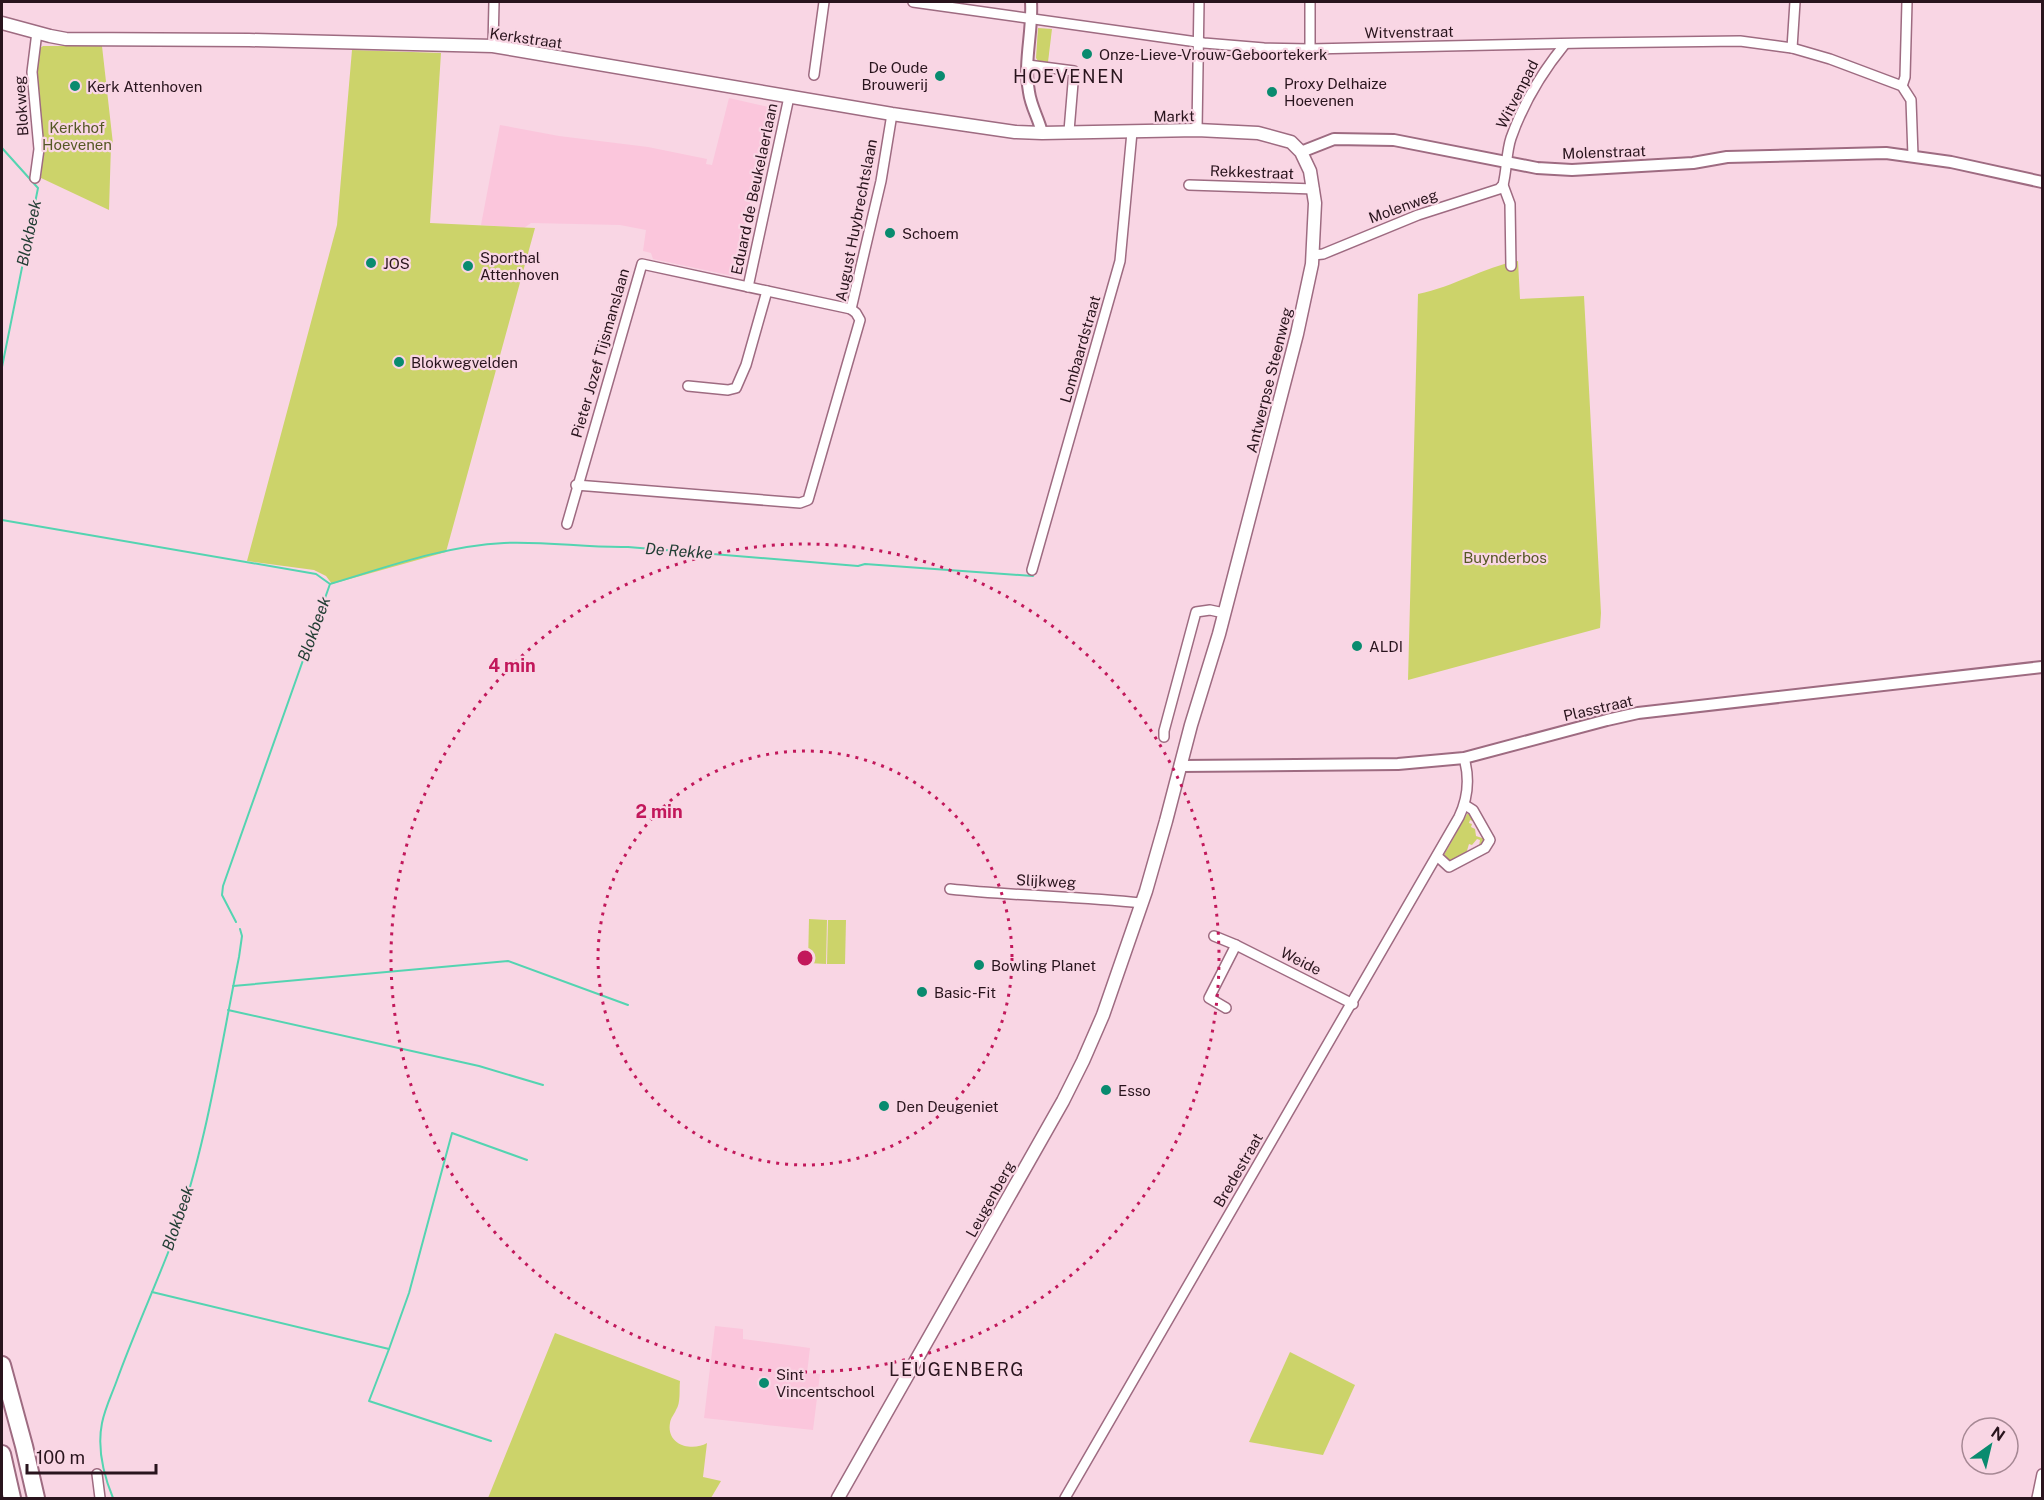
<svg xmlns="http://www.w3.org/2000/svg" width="2044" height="1500" viewBox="0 0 2044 1500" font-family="'Public Sans',sans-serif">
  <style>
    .built { fill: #fbc6dc }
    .green { fill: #ccd36a }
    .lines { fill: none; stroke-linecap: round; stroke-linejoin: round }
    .stream { stroke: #54d4b1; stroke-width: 2 }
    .minor-casing { stroke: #9e6b81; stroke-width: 12 }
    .tertiary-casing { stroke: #9e6b81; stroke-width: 14 }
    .secondary-casing { stroke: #9e6b81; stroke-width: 15 }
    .motorway-casing { stroke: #9e6b81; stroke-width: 20 }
    .minor { stroke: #fff; stroke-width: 9 }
    .tertiary { stroke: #fff; stroke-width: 10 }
    .secondary { stroke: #fff; stroke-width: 12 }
    .motorway { stroke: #fff; stroke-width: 16 }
    .ring { fill: none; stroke: #c2185b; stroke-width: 3; stroke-dasharray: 3 6 }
    .poi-dot { fill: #098b6f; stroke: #f9d6e4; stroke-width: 2 }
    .labels { text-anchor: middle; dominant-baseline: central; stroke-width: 4.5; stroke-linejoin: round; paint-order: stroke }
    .street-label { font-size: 15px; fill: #29141d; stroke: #f9d6e4 }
    .poi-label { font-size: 15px; fill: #29141d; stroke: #f9d6e4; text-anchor: start }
    .park-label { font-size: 15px; fill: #555824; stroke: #f9d6e4 }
    .water-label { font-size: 16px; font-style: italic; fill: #233e35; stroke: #f9d6e4 }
    .quarter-label { font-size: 18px; letter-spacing: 1.5px; fill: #29141d; stroke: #f9d6e4 }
    .centre { fill: #c2185b; stroke: #f9d6e4; stroke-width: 3 }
    .ring-label { font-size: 18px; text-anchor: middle; font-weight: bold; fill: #c2185b; stroke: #f9d6e4; stroke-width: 4.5; stroke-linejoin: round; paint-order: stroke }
  </style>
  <rect width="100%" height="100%" fill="#f9d6e4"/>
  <g class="built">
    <path d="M729,98L773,108L733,276L653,259L651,253L643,251L646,230L620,225L531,223L524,228L481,225L500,125L559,136L648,147L707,159L706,164L712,165Z"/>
    <path d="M715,1326L743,1329V1339L810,1348L807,1373L820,1374L813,1430L704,1418Z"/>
  </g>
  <g class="green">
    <path d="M1038,28L1052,29L1048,62L1038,61L1036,58Z"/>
    <path d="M43,46H102L113,144L111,145L109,210L41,178L43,148L36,57L39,49Z"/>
    <path d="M352,50L441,53L430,223L535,228L446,552L332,584L326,576L314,570L247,561L337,225Z"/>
    <path d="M1518,261L1520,299L1584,296L1601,613L1600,628L1408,680L1418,294C1454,287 1483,267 1518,261Z"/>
    <path d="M1467,814H1471L1475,822L1470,820L1469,823L1472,824L1471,827L1475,829L1476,836L1485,839L1483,844L1479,846L1480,840L1477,839L1472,845L1469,844L1466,854L1452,862L1447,861L1444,855Z"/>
    <path d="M809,919L827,920L826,964L808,963Z"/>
    <path d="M828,920H846L845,964H827Z"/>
    <path d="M555,1333L680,1381C679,1390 681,1403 676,1410C674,1415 671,1417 670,1423C666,1445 692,1452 707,1443L703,1477L721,1481L711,1498H488Z"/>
    <path d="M1290,1352L1355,1385L1323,1455L1249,1442Z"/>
  </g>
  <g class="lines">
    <g class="stream">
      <path d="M2,148L38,188L2,367"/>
      <path d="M2,520L316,574L330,584L223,886L222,895L236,922"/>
      <path d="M330,584C387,567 444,546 504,543C546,541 586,548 628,547L858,566L865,564L1033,576"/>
      <path d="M233,986L508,961L628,1005"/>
      <path d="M228,1010L479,1066L543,1085"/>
      <path d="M152,1292L389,1349L369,1401L491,1441"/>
      <path d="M389,1349L409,1293L452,1133L527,1160"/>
      <path d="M113,1498C104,1476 97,1448 102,1423C105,1408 112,1394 117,1380C134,1333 155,1287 173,1240C206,1149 220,1051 239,957L242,936L240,929"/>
    </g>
    <defs>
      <g id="minor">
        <path d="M913,2L1204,43L1264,48L1310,49L1585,43L1740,41L1792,48L1830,59L1902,86L1911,100L1913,156"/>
        <path d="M493,46L494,2"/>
        <path d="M1792,48L1795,2"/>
        <path d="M1310,49V2"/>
        <path d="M1028,65L1074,71L1069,131"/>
        <path d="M814,75L824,2"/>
        <path d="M1902,86L1905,77L1907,2"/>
        <path d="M1197,130L1199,2"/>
        <path d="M35,178L39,149L32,72L37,32"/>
        <path d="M1189,185L1314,189"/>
        <path d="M1503,185L1510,204L1511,266"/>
        <path d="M1313,255L1323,254L1418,215L1499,189L1503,185C1507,170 1506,153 1511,138C1523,104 1542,72 1565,44"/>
        <path d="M748,287L789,97"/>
        <path d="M851,309L881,181L892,114"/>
        <path d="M688,386L728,390L736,388L746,365L767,291"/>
        <path d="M576,485L800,503L808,500L860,320L856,313L851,309"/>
        <path d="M567,524L642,264L851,309"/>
        <path d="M1032,570L1120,261L1132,132"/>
        <path d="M1164,737V731L1196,612L1210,610L1224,613"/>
        <path d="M1437,856L1449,867L1485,848L1490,840L1473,810L1465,805"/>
        <path d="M950,889C1013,896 1077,896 1141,903"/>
        <path d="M1214,936L1236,945L1353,1004"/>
        <path d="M1226,1008L1209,998L1236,945"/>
        <path d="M97,1474L100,1498"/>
        <path d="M1065,1498L1459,817C1468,798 1470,779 1464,758"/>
        <path d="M2037,1498L2042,1474"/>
      </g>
      <g id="tertiary">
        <path d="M1031,2C1033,31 1023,63 1029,92C1031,107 1039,119 1042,133"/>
        <path d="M1301,152L1334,139L1394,140L1537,168L1572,170L1693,163L1727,157L1886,153L1951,162L2042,182"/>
        <path d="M1180,766L1398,764L1464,758L1607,720L1638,713L2042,667"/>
      </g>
      <path id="secondary" d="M2,23L50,36L66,39L249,40L493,46L892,114L1015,132L1042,133L1197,130L1258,133L1291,142L1301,152L1310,171L1315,203L1312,264L1297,334L1219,634L1191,725L1166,821L1146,891L1103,1015L1083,1061L1063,1101L838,1498"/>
      <g id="motorway">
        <path d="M2,1365L24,1446L36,1498"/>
        <path d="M2,1454L12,1498"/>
      </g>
    </defs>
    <use href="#minor" class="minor-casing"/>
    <use href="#tertiary" class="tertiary-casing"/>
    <use href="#secondary" class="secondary-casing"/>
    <use href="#motorway" class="motorway-casing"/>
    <use href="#minor" class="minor"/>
    <use href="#tertiary" class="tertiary"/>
    <use href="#secondary" class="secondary"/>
    <use href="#motorway" class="motorway"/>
  </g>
  <g class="ring">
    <circle cx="805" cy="958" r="207"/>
    <circle cx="805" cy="958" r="414"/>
  </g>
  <g class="poi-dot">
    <circle cx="1087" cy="54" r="6"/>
    <circle cx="940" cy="76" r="6"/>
    <circle cx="75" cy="86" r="6"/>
    <circle cx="1272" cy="92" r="6"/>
    <circle cx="890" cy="233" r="6"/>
    <circle cx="371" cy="263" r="6"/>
    <circle cx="468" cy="266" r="6"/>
    <circle cx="399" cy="362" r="6"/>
    <circle cx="1357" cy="646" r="6"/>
    <circle cx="979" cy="965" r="6"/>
    <circle cx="922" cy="992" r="6"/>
    <circle cx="1106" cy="1090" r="6"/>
    <circle cx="884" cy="1106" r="6"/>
    <circle cx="764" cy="1383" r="6"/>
  </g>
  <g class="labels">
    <g class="street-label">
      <text transform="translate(1409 32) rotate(-1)">Witvenstraat</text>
      <text transform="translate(526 38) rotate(8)">Kerkstraat</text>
      <text transform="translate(1517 94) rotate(-63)">Witvenpad</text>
      <text transform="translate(21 106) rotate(-94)">Blokweg</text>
      <text transform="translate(1174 116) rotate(-1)">Markt</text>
      <text transform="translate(1604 152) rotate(-2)">Molenstraat</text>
      <text transform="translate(1252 172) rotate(2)">Rekkestraat</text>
      <text transform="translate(754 189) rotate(-78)">Eduard de Beukelaerlaan</text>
      <text transform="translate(1403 206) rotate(-20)">Molenweg</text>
      <text transform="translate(856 220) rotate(-79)">August Huybrechtslaan</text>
      <text transform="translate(1080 349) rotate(-74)">Lombaardstraat</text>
      <text transform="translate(600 353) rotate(-74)">Pieter Jozef Tijsmanslaan</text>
      <text transform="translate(1269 380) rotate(-76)">Antwerpse Steenweg</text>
      <text transform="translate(1598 708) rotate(-13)">Plasstraat</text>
      <text transform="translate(1046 881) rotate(3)">Slijkweg</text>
      <text transform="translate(1301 961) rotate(27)">Weide</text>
      <text transform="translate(1238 1170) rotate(-60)">Bredestraat</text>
      <text transform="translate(990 1199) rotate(-61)">Leugenberg</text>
    </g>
    <g class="poi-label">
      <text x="1099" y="54">Onze-Lieve-Vrouw-Geboortekerk</text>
      <text x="928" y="67" text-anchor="end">De Oude<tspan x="928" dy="17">Brouwerij</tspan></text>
      <text x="1284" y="83">Proxy Delhaize<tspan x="1284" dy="17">Hoevenen</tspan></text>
      <text x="87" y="86">Kerk Attenhoven</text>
      <text x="902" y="233">Schoem</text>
      <text x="480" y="257">Sporthal<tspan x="480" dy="17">Attenhoven</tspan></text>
      <text x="383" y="263">JOS</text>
      <text x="411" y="362">Blokwegvelden</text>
      <text x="1369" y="646">ALDI</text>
      <text x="991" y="965">Bowling Planet</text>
      <text x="934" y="992">Basic-Fit</text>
      <text x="1118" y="1090">Esso</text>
      <text x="896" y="1106">Den Deugeniet</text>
      <text x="776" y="1374">Sint<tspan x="776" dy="17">Vincentschool</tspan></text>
    </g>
    <g class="park-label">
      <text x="77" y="127">Kerkhof<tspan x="77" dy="17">Hoevenen</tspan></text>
      <text x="1505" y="557">Buynderbos</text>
    </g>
    <g class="water-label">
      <text transform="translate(29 233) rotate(-78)">Blokbeek</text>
      <text transform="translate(679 551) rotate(4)">De Rekke</text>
      <text transform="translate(314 629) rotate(-70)">Blokbeek</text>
      <text transform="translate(178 1218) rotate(-71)">Blokbeek</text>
    </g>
    <g class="quarter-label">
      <text x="1069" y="76">HOEVENEN</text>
      <text x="957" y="1369">LEUGENBERG</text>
    </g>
  </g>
  <circle cx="805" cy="958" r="9" class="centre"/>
  <g class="ring-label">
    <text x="512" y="672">4 min</text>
    <text x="659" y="818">2 min</text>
  </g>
  <rect width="2044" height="1500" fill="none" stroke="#29141d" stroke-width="6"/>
  <g transform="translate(1990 1446) rotate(34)"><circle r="28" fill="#f9d6e4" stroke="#a68894" stroke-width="1.5"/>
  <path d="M0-4.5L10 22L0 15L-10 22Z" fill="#098b6f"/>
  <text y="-9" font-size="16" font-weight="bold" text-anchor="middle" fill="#29141d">N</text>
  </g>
  <path d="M27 1464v9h129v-9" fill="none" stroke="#29141d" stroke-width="3"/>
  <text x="36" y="1464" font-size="18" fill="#29141d" stroke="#f9d6e4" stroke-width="4.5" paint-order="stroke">100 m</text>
</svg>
